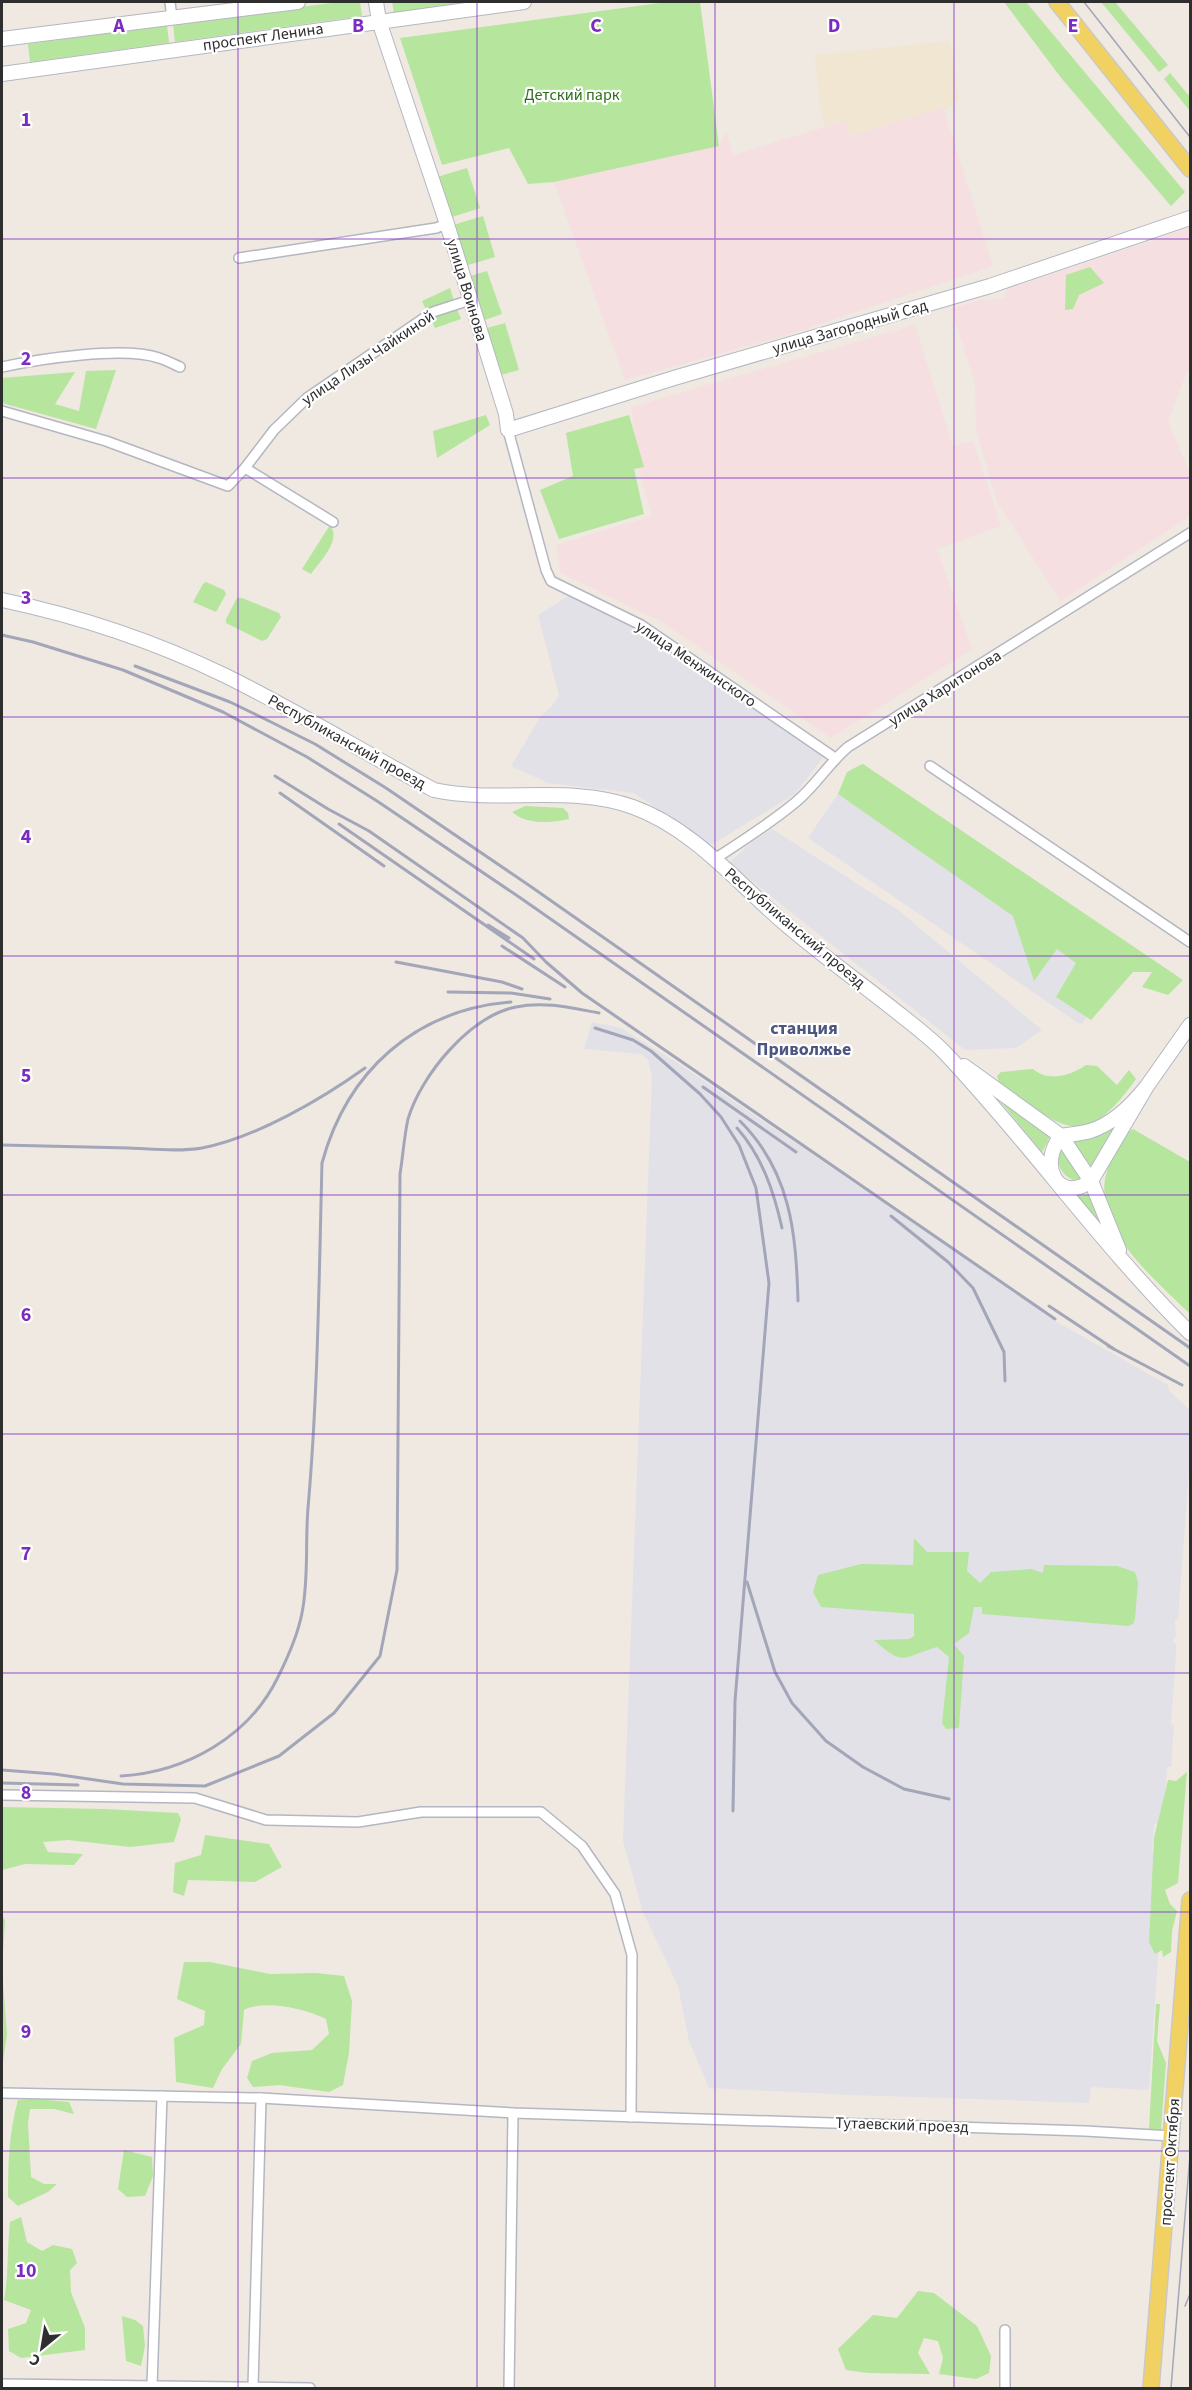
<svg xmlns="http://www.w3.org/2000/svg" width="1192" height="2390" viewBox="0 0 1192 2390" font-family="'Source Sans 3',sans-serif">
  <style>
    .industrial { fill: #e3e1e8 }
    .education { fill: #f0e6d1 }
    .medical { fill: #f5dfe0 }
    .green { fill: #b6e59e }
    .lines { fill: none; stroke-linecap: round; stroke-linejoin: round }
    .street-casing { stroke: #b4b7c1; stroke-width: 12 }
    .secondary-casing { stroke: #b4b7c1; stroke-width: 16 }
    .primary-casing { stroke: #c9c9c9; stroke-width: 18 }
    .street { stroke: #fff; stroke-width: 9 }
    .secondary { stroke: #fff; stroke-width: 14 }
    .primary { stroke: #f2d163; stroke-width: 15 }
    .tram { stroke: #a3a6b8; stroke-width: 1.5 }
    .rail { stroke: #a3a6b8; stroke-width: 3 }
    .grid { fill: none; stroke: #7b2cbf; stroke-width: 1.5; stroke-opacity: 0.55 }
    .labels { text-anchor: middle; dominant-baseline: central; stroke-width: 4.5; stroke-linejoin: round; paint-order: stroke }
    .street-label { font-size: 16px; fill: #2e2e2e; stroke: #fff }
    .park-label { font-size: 16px; fill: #2c6e1b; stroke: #fff }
    .neighbourhood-label { font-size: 18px; font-weight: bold; fill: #4d5680; stroke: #fff }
    .grid-label { font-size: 20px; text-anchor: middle; font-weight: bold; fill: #7b2cbf; stroke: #fff; stroke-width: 4.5; stroke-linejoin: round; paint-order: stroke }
  </style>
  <rect width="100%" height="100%" fill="#efe9e1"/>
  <g class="industrial">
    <path d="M571,594L638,628L823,757L795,794L711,845L634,793L548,783L511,766L541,716L551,707L559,695L538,615Z"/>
    <path d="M844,785L1117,971L1081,1025L808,838Z"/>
    <path d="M772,829L898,910L1042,1030L1016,1048L965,1050L729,863L752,842Z"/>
    <path d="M592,1022L621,1028L682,1066L1000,1282L1044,1309L1043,1314L1168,1385L1169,1391L1190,1410V1457L1178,1620H1175L1176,1637H1174L1173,1643H1176V1656L1171,1724L1174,1725L1171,1767H1167L1163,1825L1154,1824L1152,1853L1160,1854L1159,1943L1149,2090L1091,2087L1089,2103L852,2095L709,2088L689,2041L678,1986L643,1912L623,1841L652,1076L648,1060L641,1054L584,1049Z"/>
  </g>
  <path class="education" d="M950,41L959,100L945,111L943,107L850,136L845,121L825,126L820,108L815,55Z"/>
  <g class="medical">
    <path d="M943,107L993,266L794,333L625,380L554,182L719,146L726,132L733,155L845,121L851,136Z"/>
    <path d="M1189,228L1190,230V372L1186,374L1168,421L1190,474V516L1061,601L997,502L976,430L975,383L951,309L982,299L989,301L1005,297L1006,290Z"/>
    <path d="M915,325L953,446L973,441L1001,526L937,549L972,649L831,738L662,622L561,573L556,545L652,516L640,474L631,407Z"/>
  </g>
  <g class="green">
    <path d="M339,2H360L362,16L175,42L173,24Z"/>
    <path d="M392,2H476L394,13Z"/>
    <path d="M667,2H700L719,146L554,182L528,184L509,148L442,165L400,38Z"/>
    <path d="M1004,2H1026L1185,192L1171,206L1062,79Z"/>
    <path d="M1101,2H1115L1168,65L1159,72Z"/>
    <path d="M167,25L169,43L30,62L28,44Z"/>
    <path d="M1170,73L1190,97V111L1164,79Z"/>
    <path d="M467,168L480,208L449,218L437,177Z"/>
    <path d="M483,216L495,257L465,266L453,225Z"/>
    <path d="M1090,267L1104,283L1079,295L1073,309L1065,310L1066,275Z"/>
    <path d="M487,271L502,314L485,320L470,276Z"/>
    <path d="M450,288L454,301L427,312L422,301Z"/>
    <path d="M456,307L461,319L435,328L430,317Z"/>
    <path d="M505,323L519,370L501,375L487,328Z"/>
    <path d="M116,370L96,429L2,403V378L75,372L55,404L79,411L86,371Z"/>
    <path d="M486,415L490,425L437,458L433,431Z"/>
    <path d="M629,415L644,467L634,469L644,514L559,539L540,490L573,476L566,433Z"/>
    <path d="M330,525C342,540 320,561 311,574L302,569Z"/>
    <path d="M206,582L224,590L226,594L216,612L193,602L203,584Z"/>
    <path d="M237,598H242L279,613L281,617L267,639L262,641L226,623V619Z"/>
    <path d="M862,764H863L1183,980L1168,995L1142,987L1152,972H1133L1091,1020L1056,997L1076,963L1057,949L1034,981L1013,916L838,794L847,772Z"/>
    <path d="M525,806L563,808L568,813L569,819C550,823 527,825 512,812Z"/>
    <path d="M1086,1065L1097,1066L1117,1085L1129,1070L1136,1079C1082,1155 1062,1127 999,1082L997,1076L1001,1072L1033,1069C1048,1082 1070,1076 1086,1065Z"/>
    <path d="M995,1095L1051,1135L1042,1152Z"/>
    <path d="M1120,1121L1105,1143L1091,1172L1069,1139Z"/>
    <path d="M1133,1129L1190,1162V1314C1151,1275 1081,1221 1112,1158C1117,1148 1123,1134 1133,1129Z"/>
    <path d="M1061,1146L1082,1179L1073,1180C1058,1173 1056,1160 1061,1146Z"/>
    <path d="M1091,1194L1107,1237L1073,1196Z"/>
    <path d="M914,1538L927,1552H969L967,1571L980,1583L991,1572L1031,1569L1043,1573L1044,1565L1117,1566L1135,1572L1138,1582L1135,1619L1133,1624L1128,1626L982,1614V1607H974L969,1633L954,1644L964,1656L959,1728L946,1729L942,1723L949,1657L937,1647C902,1657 905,1668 874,1640L909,1639L914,1636V1614L821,1607L813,1592L818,1575L861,1564L913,1565Z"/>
    <path d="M1187,1772L1178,1883L1165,1890L1170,1904L1177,1911L1172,1931L1171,1952L1163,1957L1162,1950L1155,1954L1149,1942L1154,1838L1168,1780L1176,1781Z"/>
    <path d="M2,1807L105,1809L178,1813L181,1819L174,1842L130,1847L68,1840L43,1842L48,1852L83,1854L74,1865L25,1864L2,1870Z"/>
    <path d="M205,1835L269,1844L282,1867L255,1882L188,1880L184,1896L173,1892L175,1863L201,1855Z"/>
    <path d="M2,1913L5,1921L2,1969L7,2034L2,2069Z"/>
    <path d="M184,1962H210L270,1974L316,1973L344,1976L352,2001L349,2053L343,2085L329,2092L279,2085L253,2087L247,2078L252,2061L272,2053L312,2050L329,2034L326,2019C307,2009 264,1999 244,2010L241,2044L222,2069L213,2088L176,2082L174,2038L204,2025L205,2011L177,1999Z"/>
    <path d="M1156,2004H1160L1157,2041L1166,2063L1161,2130L1149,2129Z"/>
    <path d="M36,2099L69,2102L74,2114L54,2109H30L28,2123L31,2177L44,2184H57L48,2192L18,2206L8,2197C8,2164 9,2132 18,2100Z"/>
    <path d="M124,2150L152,2157L153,2176L145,2196L127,2197L118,2189Z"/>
    <path d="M21,2217L27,2242L42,2251L53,2245L72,2249L77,2263L70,2270L71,2292L85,2328V2350L21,2358L9,2351L8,2329L26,2323L31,2310L4,2300C9,2274 7,2249 10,2222Z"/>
    <path d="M918,2291L934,2293L977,2326L991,2356L989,2373L976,2379L939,2374L943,2358L938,2341L924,2338L918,2353L930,2374L868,2373L846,2370L838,2349L873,2315L897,2318Z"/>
    <path d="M122,2316L135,2320L143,2326L145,2346L141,2366L126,2361Z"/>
  </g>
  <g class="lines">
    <defs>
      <g id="street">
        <path d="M170,2L172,18"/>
        <path d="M239,258L436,228L447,224"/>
        <path d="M2,367C39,359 124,346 159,358C166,360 173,364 180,367"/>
        <path d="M2,411L106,441L228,486L245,468L274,430L307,398L433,312L470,300"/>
        <path d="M508,430L546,570L551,581L641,625L835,758"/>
        <path d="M245,468L333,522"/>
        <path d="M930,766L1190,942"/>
        <path d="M713,860C741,842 771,823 797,801C816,785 829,763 848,747L1190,533"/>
        <path d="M2,1795L195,1798L266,1820L358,1822L421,1812H541L582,1846L615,1894L632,1955L631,2117"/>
        <path d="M2,2093L261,2098L513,2113L1085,2131L1172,2136"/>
        <path d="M2,2384L310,2388"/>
        <path d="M152,2386L162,2096"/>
        <path d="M253,2387L261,2098"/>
        <path d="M509,2388L513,2113"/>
        <path d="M1005,2388V2330"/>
      </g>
      <g id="secondary">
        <path d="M376,2L379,21L447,224L506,414L508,430L674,378L990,286L1190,218"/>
        <path d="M2,39L298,2"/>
        <path d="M2,74L524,2"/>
        <path d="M2,600C78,616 156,642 226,676C297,711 365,753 434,790C499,804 570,784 633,807C692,828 737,882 783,922C821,955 862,984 902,1016C917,1028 933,1040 946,1054C1031,1144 1102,1246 1190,1333"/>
        <path d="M964,1066L1061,1136L1091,1181L1119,1250"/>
        <path d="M1147,1086C1132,1105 1113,1124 1090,1131C1080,1134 1070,1134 1061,1136C1038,1164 1057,1205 1091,1181L1147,1086L1190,1025"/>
      </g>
      <g id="primary">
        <path d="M1057,2L1190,169"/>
        <path d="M1151,2388L1190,1900"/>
      </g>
    </defs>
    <use href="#street" class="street-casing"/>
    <use href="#secondary" class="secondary-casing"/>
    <use href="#primary" class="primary-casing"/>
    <use href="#street" class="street"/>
    <use href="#secondary" class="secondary"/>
    <use href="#primary" class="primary"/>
    <g class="tram">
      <path d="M1084,2L1190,137"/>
      <path d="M1185,2306L1190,2294"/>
      <path d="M1171,2388L1190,2155"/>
    </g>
    <g class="rail">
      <path d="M2,635L33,642L123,670L223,712L307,757L377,801L522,899L1190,1366"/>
      <path d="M135,666L230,702L269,721L315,744L386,788L530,886L1190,1348"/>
      <path d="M275,776L328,809L369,831L523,938L546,962L582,993L1055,1319"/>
      <path d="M280,793L384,866"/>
      <path d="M339,824L534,959"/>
      <path d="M488,925L509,938"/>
      <path d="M502,946L565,987"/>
      <path d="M396,962L502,982L522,989"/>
      <path d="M448,992L511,993L550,999"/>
      <path d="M595,1028L633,1040L651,1051L700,1094L721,1117L739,1145L756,1188L769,1283L735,1701L733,1811"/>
      <path d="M703,1087L796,1152"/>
      <path d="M740,1121C791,1172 796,1233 798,1301"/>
      <path d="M737,1128C762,1156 774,1192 782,1228"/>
      <path d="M2,1145C44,1146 87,1147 129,1148C153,1149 179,1152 202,1148C255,1138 322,1099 365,1068"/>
      <path d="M891,1216L948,1262L973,1288L1004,1352L1005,1381"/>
      <path d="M1049,1306L1114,1349"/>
      <path d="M1108,1346L1182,1385"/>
      <path d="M747,1582L775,1672L792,1703L826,1741L863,1767L904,1789L949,1799"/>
      <path d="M2,1770L54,1774L123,1784L205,1786L279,1756L334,1713L380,1656L397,1570L400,1174C403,1156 404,1137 408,1119C421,1075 470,1016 516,1007C544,1001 572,1008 599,1013"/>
      <path d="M121,1776C186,1772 249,1737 278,1677C288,1657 298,1634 302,1613C309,1578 305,1543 308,1508C318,1393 319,1278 322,1163C347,1071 415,1010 511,1002"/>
      <path d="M2,1783L78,1785"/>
    </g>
  </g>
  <path class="grid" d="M238,2V2388M477,2V2388M715,2V2388M954,2V2388M2,239H1190M2,478H1190M2,717H1190M2,956H1190M2,1195H1190M2,1434H1190M2,1673H1190M2,1912H1190M2,2151H1190"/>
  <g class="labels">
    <g class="street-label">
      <text transform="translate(263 37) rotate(-8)">проспект Ленина</text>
      <text transform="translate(467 290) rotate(73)">улица Воинова</text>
      <text transform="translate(850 327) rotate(-16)">улица Загородный Сад</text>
      <text transform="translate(368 358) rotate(-34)">улица Лизы Чайкиной</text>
      <text transform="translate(696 664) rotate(34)">улица Менжинского</text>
      <text transform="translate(945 688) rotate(-32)">улица Харитонова</text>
      <text transform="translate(347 742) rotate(29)">Республиканский проезд</text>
      <text transform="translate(795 928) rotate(40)">Республиканский проезд</text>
      <text transform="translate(902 2125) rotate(2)">Тутаевский проезд</text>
      <text transform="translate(1170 2162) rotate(-86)">проспект Октября</text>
    </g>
    <g class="park-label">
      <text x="572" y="95">Детский парк</text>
    </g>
    <g class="neighbourhood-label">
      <text x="804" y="1028">станция<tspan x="804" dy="21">Приволжье</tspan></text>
    </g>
  </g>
  <g class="grid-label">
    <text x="119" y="32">A</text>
    <text x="358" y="32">B</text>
    <text x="596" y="32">C</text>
    <text x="834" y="32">D</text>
    <text x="1073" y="32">E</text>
    <text x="26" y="126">1</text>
    <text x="26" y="365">2</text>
    <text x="26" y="604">3</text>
    <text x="26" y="843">4</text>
    <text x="26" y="1082">5</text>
    <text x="26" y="1321">6</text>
    <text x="26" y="1560">7</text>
    <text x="26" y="1799">8</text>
    <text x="26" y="2038">9</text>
    <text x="26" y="2277">10</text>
  </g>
  <rect width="1192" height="2390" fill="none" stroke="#2e2e2e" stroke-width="6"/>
  <g transform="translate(42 2348) rotate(210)" stroke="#ffffff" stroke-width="4.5" paint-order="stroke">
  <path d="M0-4.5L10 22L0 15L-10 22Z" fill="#2e2e2e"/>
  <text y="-9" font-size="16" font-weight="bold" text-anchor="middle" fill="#2e2e2e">С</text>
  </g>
</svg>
